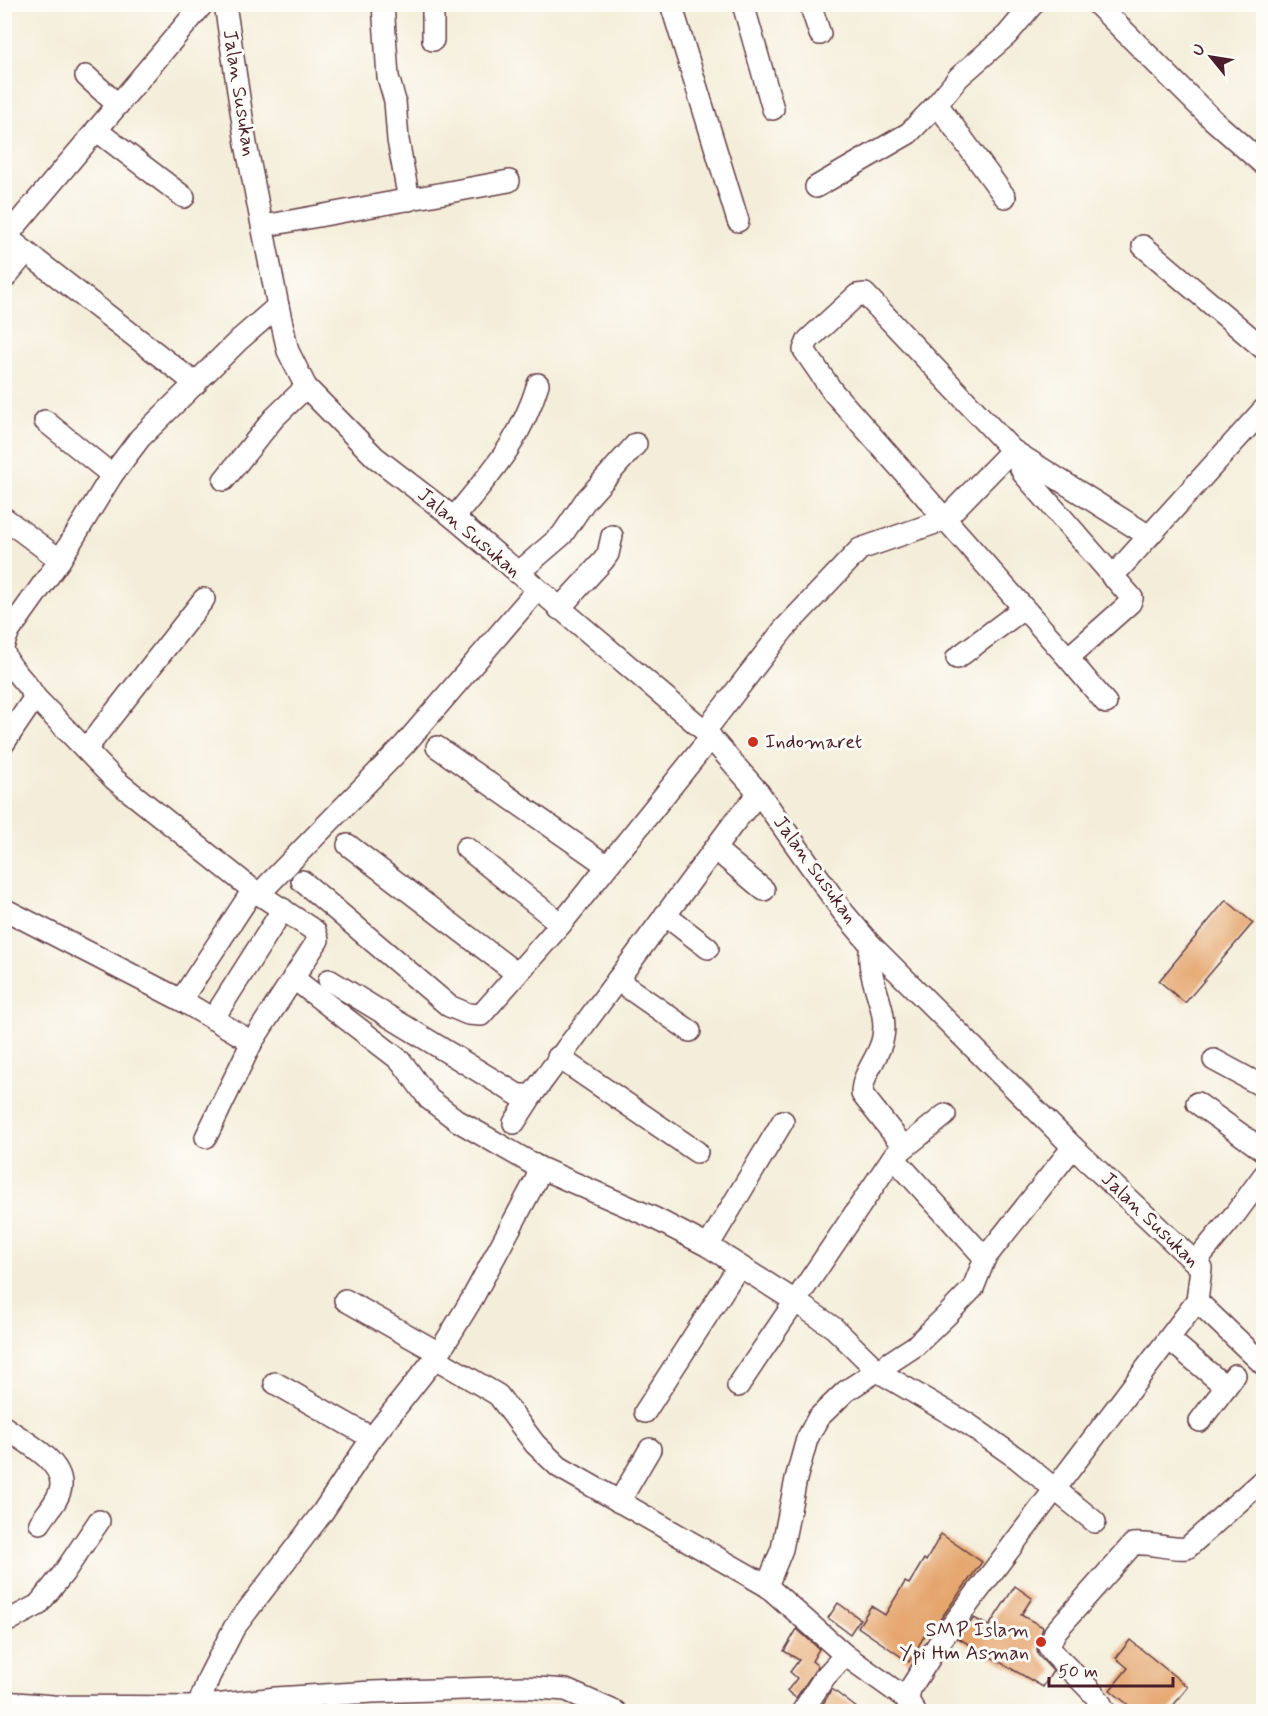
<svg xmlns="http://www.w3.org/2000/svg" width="1268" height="1716" viewBox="0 0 1268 1716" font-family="Mynerve,sans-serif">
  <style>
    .building { fill: #e5a66e }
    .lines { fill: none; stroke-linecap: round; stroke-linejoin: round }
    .minor-casing { stroke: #643e45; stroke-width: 24 }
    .minor { stroke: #fff; stroke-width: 21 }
    .poi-dot { fill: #c8321e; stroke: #fdfcf7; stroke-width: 2 }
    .labels { text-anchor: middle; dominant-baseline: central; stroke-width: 6; stroke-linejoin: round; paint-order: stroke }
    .street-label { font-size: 20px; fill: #4a1f2b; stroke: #fdfcf7 }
    .poi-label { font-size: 20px; fill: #4a1f2b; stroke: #fdfcf7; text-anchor: start }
  </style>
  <rect width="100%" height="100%" fill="#fdfcf7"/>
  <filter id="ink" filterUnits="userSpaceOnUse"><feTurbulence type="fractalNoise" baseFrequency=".0167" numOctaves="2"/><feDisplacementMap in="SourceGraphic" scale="12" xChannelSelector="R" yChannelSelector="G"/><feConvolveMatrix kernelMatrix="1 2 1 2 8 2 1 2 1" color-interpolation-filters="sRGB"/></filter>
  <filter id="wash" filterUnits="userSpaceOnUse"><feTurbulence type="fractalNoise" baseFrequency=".008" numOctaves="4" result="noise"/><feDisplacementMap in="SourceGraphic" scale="24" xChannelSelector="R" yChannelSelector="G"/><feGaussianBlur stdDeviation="1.35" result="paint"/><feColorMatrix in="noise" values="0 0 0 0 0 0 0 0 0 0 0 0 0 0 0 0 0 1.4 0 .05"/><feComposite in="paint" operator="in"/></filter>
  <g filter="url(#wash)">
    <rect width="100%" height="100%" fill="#f4edd9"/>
    <g id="blocks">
      <g class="building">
        <path d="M1226,900L1253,923L1185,1003L1159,981Z"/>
        <path d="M941,1534L982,1562L936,1625L932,1623L909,1662L858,1627L871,1606L885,1615L905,1582L909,1584L924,1559L926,1561Z"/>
        <path d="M1015,1586L1032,1598L1021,1615L1043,1627L1037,1649L1038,1655L1053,1671L1043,1687L958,1638L974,1618L989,1626Z"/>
        <path d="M838,1603L860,1619L850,1634L828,1618Z"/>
        <path d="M797,1629L819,1649L812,1661L818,1666L796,1698L787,1691L797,1678L790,1672L799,1660L784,1651Z"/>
        <path d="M1130,1640L1188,1687L1168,1712H1137L1110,1690L1128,1668L1116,1658Z"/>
        <path d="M832,1689L862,1712H818Z"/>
      </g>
    </g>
  </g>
  <g filter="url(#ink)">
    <use href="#blocks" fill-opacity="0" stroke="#643e45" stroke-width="1.5"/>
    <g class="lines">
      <defs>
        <g id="minor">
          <path d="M225,4L246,144L278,306L288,351L306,387L375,457L454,518L705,731L759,793L843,912L871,945L1073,1147L1201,1268L1197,1301L941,1640L910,1689L908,1700L915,1712"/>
          <path d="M383,4L388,77L395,101L398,140L409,200"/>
          <path d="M671,4L738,221"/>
          <path d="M743,4L773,109"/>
          <path d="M810,4L820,34"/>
          <path d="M1097,4L1212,119L1264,165"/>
          <path d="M433,40V4"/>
          <path d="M86,76L118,105"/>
          <path d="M937,104L1005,197"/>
          <path d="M96,130L184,197"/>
          <path d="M816,187L909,133L937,104L959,77L1007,35L1033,4"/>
          <path d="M264,226L509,181"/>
          <path d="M4,235L196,384"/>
          <path d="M7,236L203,4"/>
          <path d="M1143,246L1264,349"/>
          <path d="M4,279L26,252"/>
          <path d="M45,421L112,475"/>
          <path d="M1012,450L1023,473L1132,598L1130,603L1068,658L833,392L804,350L808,340L857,295L865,294L1012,450L1149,536"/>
          <path d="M224,480L274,418L306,387"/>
          <path d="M4,518L60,560"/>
          <path d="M454,518C491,472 520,443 538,384"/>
          <path d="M518,573L562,535L585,501L636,444"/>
          <path d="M1112,577L1264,409"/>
          <path d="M559,609L603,561L608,554L612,536"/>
          <path d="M4,644L8,633L60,560L112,475L140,438L239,340L278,306"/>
          <path d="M4,652C8,669 27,681 35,697L4,743"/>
          <path d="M957,658L1023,609"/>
          <path d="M1068,658L1106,703"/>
          <path d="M35,697L114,779L253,890L315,931L318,940L252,1042L206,1137"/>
          <path d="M705,731L784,629L860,549L944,520L1012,450"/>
          <path d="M437,747L606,865"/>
          <path d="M86,749L204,599"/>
          <path d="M348,845L516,973"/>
          <path d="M466,848L561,924"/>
          <path d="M715,849L764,890"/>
          <path d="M302,881L449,1006L468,1014L481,1015L561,924L711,737"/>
          <path d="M259,894L404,745L537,590"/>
          <path d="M4,909L181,1000L252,1042"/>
          <path d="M665,915L708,948"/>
          <path d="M871,945C864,977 889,1006 883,1037C880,1057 862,1072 862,1094L903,1146"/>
          <path d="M293,978L401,1061L429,1099L458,1121L538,1167L654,1218L708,1246L795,1301L834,1328L879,1372L968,1424L1018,1459L1095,1522"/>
          <path d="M329,980L518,1095H532L733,824L759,793"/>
          <path d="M617,980L690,1031"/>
          <path d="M181,1000L253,890"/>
          <path d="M213,1019L283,909"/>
          <path d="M558,1057L697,1152"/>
          <path d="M1214,1060L1264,1087"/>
          <path d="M1197,1103L1264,1151"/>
          <path d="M514,1123L532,1095"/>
          <path d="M893,1157L985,1258"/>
          <path d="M708,1246L783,1121"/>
          <path d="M1196,1261L1236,1213L1264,1175"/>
          <path d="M345,1300L439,1353"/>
          <path d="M1197,1301L1264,1365"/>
          <path d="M1169,1339L1226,1387"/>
          <path d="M435,1358L498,1395L535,1444L559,1467L767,1586L845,1655L908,1700"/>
          <path d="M275,1383L372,1438"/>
          <path d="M738,1386L893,1157L945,1115"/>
          <path d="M645,1412L739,1266"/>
          <path d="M1200,1421L1235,1375"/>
          <path d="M4,1427C22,1440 63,1460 61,1486C60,1499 47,1512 40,1523"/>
          <path d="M619,1502L650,1449"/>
          <path d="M767,1586L782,1549L796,1479L807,1439L818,1418L846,1391L915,1346L947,1315L973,1288L985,1258L1073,1147"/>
          <path d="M4,1623L38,1605L63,1574L99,1521"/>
          <path d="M4,1702L53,1706L196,1707L276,1698L372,1692L524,1687L566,1690L616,1712"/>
          <path d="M196,1712L209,1677L234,1628L322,1513L372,1438L439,1353L472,1299L537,1178L538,1167"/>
          <path d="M802,1712L824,1678L845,1655"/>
          <path d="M1104,1712C1102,1694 1060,1665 1049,1647L1055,1632L1133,1544C1152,1542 1169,1550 1187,1548L1264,1479"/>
        </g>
      </defs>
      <use href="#minor" class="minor-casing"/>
      <use href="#minor" class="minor"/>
    </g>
  </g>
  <g class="poi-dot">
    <circle cx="753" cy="742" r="6"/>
    <circle cx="1041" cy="1642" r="6"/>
  </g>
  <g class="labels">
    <g class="street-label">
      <text transform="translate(239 93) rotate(81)">Jalan Susukan</text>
      <text transform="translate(469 533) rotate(40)">Jalan Susukan</text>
      <text transform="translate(815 870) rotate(54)">Jalan Susukan</text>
      <text transform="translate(1150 1220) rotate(44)">Jalan Susukan</text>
    </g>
    <g class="poi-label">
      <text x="765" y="742">Indomaret</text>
      <text x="1029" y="1630" text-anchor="end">SMP Islam<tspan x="1029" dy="23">Ypi Hm Asman</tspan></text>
    </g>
  </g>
  <rect width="1268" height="1716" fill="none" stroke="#fdfcf7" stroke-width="24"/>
  <g transform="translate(1211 57) rotate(300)" stroke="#fdfcf7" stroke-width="4.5" paint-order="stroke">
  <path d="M0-4.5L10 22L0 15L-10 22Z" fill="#4a1f2b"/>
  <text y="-9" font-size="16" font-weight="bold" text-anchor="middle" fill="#4a1f2b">U</text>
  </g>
  <path d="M1049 1677v9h124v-9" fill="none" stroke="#4a1f2b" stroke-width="3"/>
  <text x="1058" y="1677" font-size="18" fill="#4a1f2b" stroke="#fdfcf7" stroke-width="4.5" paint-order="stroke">50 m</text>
</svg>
